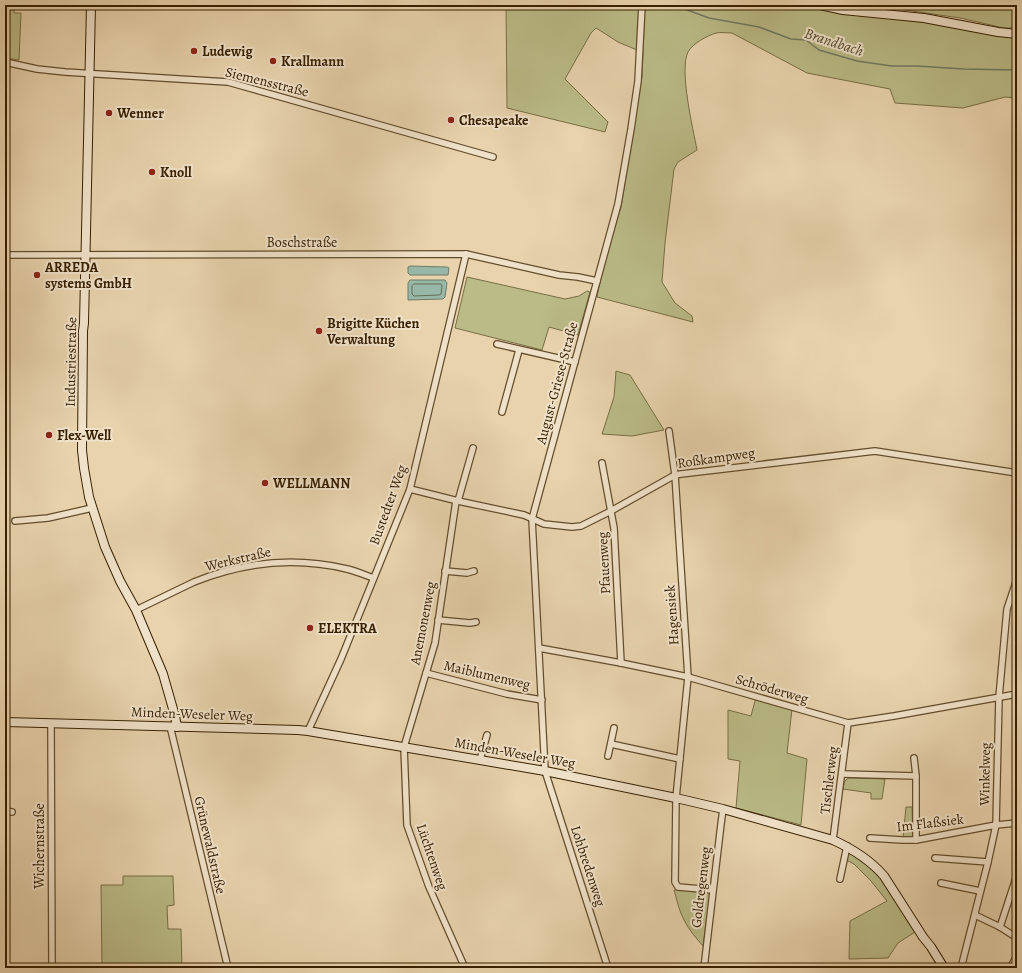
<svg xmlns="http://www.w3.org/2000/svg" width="1022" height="973" viewBox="0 0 1022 973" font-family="Alegreya,serif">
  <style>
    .green { fill: #babb87; stroke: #786e44 }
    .water { fill: #97b8a8; stroke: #717b65 }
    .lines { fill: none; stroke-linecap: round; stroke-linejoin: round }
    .shore { stroke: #676c54; stroke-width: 1 }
    .stream { stroke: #717b65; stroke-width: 1.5 }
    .street-casing { stroke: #634d2b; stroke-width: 8 }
    .secondary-casing { stroke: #372000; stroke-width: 10 }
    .street { stroke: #f0e2ca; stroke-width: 5.5 }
    .secondary { stroke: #f0e2ca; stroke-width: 8 }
    .poi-dot { fill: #8f2418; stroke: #f0e2ca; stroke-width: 1.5 }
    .labels { text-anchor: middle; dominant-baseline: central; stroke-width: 4; stroke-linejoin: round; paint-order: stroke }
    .poi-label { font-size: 14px; font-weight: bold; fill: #372000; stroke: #f0e2ca; text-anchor: start }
    .street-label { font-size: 14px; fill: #372000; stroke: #f0e2ca }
    .water-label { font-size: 15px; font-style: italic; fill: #544e32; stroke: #f0e2ca }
  </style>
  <rect width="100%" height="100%" fill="#e8d3ad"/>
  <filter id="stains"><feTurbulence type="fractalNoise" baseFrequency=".005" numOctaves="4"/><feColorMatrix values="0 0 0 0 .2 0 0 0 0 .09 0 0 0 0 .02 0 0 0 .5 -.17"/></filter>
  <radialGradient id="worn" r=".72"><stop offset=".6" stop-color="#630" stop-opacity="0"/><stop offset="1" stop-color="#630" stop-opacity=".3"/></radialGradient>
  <g class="green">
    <path d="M5,5H14V13H21L19,60L5,58Z"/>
    <path d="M506,5H640L637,50L618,42L596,28L591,33L565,79L608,122L605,132L507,108Z"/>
    <path d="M645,5L686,6L687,5H815L830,11L838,13L932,23L1017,37V98L1005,97L963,108L895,103L890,89L807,73L732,33C727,33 721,32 716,33C707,36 693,43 688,52C679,70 693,129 697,150L678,162L674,169L665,243L662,282L675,303L692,316L693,322L597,297L603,267L621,207L642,77Z"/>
    <path d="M834,5H1017V28H1004L960,18L892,8Z"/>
    <path d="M467,277L565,299L579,296L587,291L590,292L578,335L549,327L542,350L455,328Z"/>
    <path d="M616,371L630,375L664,430L632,436L602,434L614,397Z"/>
    <path d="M756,697L792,709L787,753L807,759L801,825L736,808L740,761L728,759V710L751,716Z"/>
    <path d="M849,778L885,779L882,799H871V793L843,789C844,784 844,780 849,778Z"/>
    <path d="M906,807H912L913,839L903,838Z"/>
    <path d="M848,850L860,857L882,879L915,932L898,943L888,958L849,959L850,921L887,901L871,881L854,864L846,860Z"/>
    <path d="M123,876H173L174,905L167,906L168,929H181L182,968H102L101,885H123Z"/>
    <path d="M674,890L706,891L709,893L710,896L703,946C696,938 689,930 684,920C679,911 677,900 674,890Z"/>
  </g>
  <g class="water">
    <path d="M410,266L447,267L449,268L448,275H410L408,273V267Z"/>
    <path d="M410,280H445L447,283L445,297L443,299L408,300V283Z"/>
  </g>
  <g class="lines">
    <path class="shore" d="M414,284H441L442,286L441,294L439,295L414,296L412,294V286Z"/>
    <path class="stream" d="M674,5L709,18L759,27L791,39L806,40L819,50L857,61L892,66H917L964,69L1017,70"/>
    <defs>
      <g id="street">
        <path d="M5,62L37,69L65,72L228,82L493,157"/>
        <path d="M5,255L466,254L559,275L578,277L597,281"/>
        <path d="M497,344L575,362"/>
        <path d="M502,412L519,350"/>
        <path d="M669,431L675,475L688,677L676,798L675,882L678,887L713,890"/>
        <path d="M602,463L614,528L621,663"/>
        <path d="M410,489L458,501L524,515L544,524L572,527L581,526L611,511L675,475L681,474L875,451L1017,473"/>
        <path d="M456,501L435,643L404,747L407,825L429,887L465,968"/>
        <path d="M458,501L473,448"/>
        <path d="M15,521L48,518L92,508"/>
        <path d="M445,571L467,573L474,571"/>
        <path d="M136,610C155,601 175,591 194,582C243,562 296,557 347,569C356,571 365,575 373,578"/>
        <path d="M438,620L470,623L476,622"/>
        <path d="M539,648L621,663L688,677L848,723L894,716L1017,694"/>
        <path d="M426,673L507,694L542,700"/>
        <path d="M51,723L52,968"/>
        <path d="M170,726L228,968"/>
        <path d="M308,731L341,659L410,489L466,254"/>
        <path d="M611,744L680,759"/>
        <path d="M608,756L614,728"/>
        <path d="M914,758L916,776"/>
        <path d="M480,760L487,735"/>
        <path d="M842,774L916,776V840"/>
        <path d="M5,811L12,812"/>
        <path d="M870,838L902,840H916L996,825L1017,823"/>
        <path d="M833,840L848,723"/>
        <path d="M935,858L988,862"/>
        <path d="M840,879L847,846"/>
        <path d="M941,883L980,891"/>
        <path d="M975,915L1000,927L1017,938"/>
        <path d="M1000,927L1016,878"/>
        <path d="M608,968L545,771L532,519L618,204L631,129L638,81L642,5"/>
        <path d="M704,968L721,824L723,809"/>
        <path d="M961,968L988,862L996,825L999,697L1007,609L1017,579"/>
        <path d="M1010,968L1017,956"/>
      </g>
      <g id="secondary">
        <path d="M91,5L84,323L83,331L82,450L84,468L89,497L105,547L120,581L136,610L163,674L175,716L177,727"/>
        <path d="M820,5L843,10L924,18L998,32L1017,34"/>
        <path d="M5,722L298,730L308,731L545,771L676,798L723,809L833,840C853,849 870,860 884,876L923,937L931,947L944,968"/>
      </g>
    </defs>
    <use href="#street" class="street-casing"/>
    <use href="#secondary" class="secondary-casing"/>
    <use href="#street" class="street"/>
    <use href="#secondary" class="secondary"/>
  </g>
  <g class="poi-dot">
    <circle cx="194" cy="51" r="4"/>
    <circle cx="273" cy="61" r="4"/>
    <circle cx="109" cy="113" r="4"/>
    <circle cx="451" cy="120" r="4"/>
    <circle cx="152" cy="172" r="4"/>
    <circle cx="37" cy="275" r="4"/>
    <circle cx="319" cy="331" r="4"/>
    <circle cx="49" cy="435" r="4"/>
    <circle cx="265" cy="483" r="4"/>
    <circle cx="310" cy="628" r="4"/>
  </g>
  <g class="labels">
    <g class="poi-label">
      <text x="202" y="51">Ludewig</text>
      <text x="281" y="61">Krallmann</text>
      <text x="117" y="113">Wenner</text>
      <text x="459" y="120">Chesapeake</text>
      <text x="160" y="172">Knoll</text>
      <text x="45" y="267">ARREDA<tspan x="45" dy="16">systems GmbH</tspan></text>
      <text x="327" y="323">Brigitte Küchen<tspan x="327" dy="16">Verwaltung</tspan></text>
      <text x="57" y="435">Flex-Well</text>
      <text x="273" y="483">WELLMANN</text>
      <text x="318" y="628">ELEKTRA</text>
    </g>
    <g class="street-label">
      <text transform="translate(267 82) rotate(14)">Siemensstraße</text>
      <text x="302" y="242">Boschstraße</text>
      <text transform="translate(71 362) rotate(-89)">Industriestraße</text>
      <text transform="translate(557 383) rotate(-75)">August-Griese-Straße</text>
      <text transform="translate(716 458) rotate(-8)">Roßkampweg</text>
      <text transform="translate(388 505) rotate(-70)">Bustedter Weg</text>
      <text transform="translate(238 559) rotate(-13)">Werkstraße</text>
      <text transform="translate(604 563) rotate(-93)">Pfauenweg</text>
      <text transform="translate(672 615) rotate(-94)">Hagensiek</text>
      <text transform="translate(423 623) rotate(-79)">Anemonenweg</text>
      <text transform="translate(487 675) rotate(13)">Maiblumenweg</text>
      <text transform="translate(772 689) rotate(16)">Schröderweg</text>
      <text transform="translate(192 714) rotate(2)">Minden-Weseler Weg</text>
      <text transform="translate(515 753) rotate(10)">Minden-Weseler Weg</text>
      <text transform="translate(985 774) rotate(-89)">Winkelweg</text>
      <text transform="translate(829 780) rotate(-83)">Tischlerweg</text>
      <text transform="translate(930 823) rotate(-7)">Im Flaßsiek</text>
      <text transform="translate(210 845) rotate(77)">Grünewaldstraße</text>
      <text transform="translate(39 846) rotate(-90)">Wichernstraße</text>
      <text transform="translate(432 857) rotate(71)">Lüchtenweg</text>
      <text transform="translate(588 866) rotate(72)">Lohbredenweg</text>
      <text transform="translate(701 887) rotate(-83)">Goldregenweg</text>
    </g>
    <g class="water-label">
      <text transform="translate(834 42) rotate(18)">Brandbach</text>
    </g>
  </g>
  <rect width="1022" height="973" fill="none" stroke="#e8d3ad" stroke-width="20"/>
  <rect x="6" y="6" width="1010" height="961" fill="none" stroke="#372000" stroke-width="2"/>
  <rect x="10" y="10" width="1002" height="953" fill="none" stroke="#372000"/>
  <rect width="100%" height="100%" filter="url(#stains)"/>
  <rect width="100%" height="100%" fill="url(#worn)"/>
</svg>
